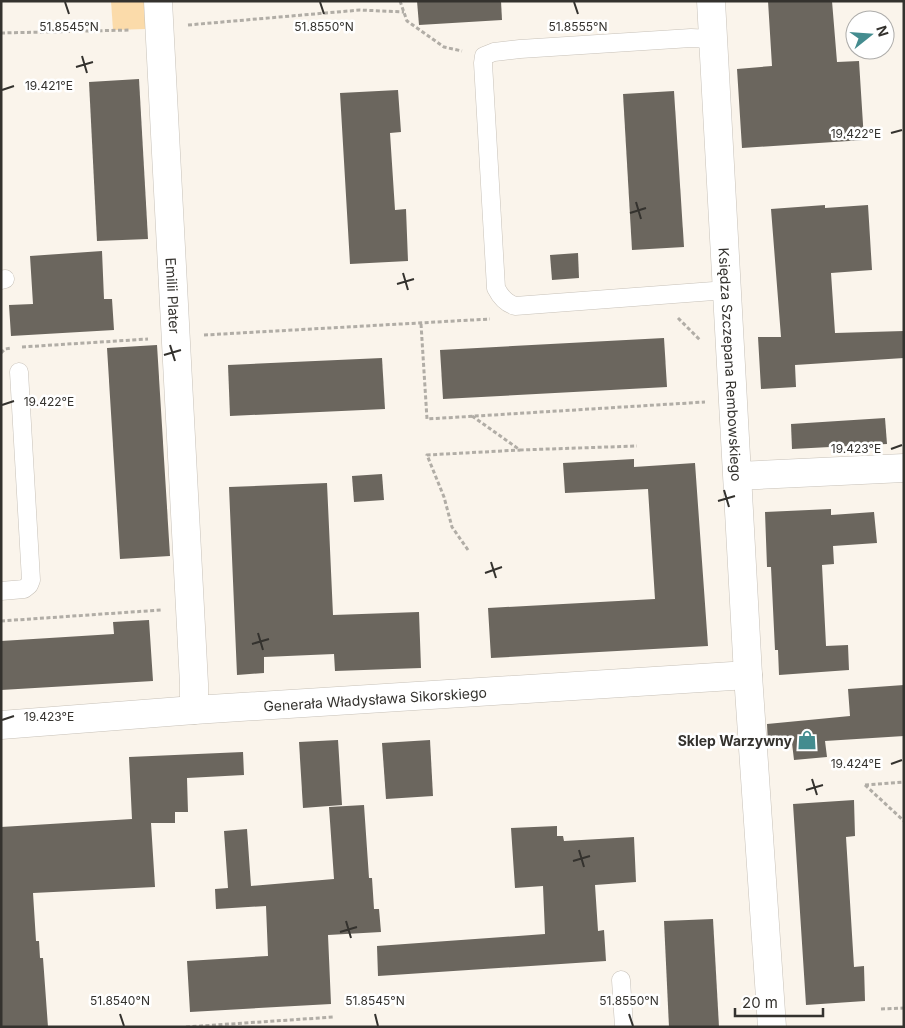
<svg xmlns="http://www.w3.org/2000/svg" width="905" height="1028" viewBox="0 0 905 1028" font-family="Inter,sans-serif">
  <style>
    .green { fill: #fbdbaa }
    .building { fill: #6b665e }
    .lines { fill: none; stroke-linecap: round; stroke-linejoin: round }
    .service-casing { stroke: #c7c1b8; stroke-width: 19 }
    .minor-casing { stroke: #c7c1b8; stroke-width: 29 }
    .tertiary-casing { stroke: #c7c1b8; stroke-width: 29 }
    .path { stroke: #b1ada6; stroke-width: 3; stroke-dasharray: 4 2.5; stroke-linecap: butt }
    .service { stroke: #fff; stroke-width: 18 }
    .minor { stroke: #fff; stroke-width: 28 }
    .tertiary { stroke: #fff; stroke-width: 28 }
    .ticks { fill: none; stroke: #34322e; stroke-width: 2 }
    .labels { text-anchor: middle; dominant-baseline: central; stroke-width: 5; stroke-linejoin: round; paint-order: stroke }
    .street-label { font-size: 14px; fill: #34322e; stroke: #fff }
    .poi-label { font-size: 14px; font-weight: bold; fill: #34322e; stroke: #fff; text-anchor: end }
    .ticks-label { font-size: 12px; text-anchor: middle; fill: #34322e; stroke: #fff; stroke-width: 5; stroke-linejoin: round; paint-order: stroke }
  </style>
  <rect width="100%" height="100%" fill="#faf4eb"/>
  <path class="green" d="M111,1H145L146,29L113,30Z"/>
  <g class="building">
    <path d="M417,1H501L502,20L419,25Z"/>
    <path d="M768,1H832L837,62L859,61L864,140L742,148L737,69L772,66Z"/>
    <path d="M139,79L148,239L97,241L89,82Z"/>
    <path d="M398,90L401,132L390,133L395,210L406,209L408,261L350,264L340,93Z"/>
    <path d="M674,91L684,247L632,250L623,94Z"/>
    <path d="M825,205V208L868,205L872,270L831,273L835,333L904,331V358L795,365L796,387L761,389L758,337H781L771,209Z"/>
    <path d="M102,251L104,299H112L114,330L11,336L9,305L33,304L30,256Z"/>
    <path d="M578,253L579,278L552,280L550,255Z"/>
    <path d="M664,338L667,387L443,399L440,350Z"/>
    <path d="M157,345L170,556L120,559L107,348Z"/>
    <path d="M382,358L385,409L230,416L228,365Z"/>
    <path d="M885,418L887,444L792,449L791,424Z"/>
    <path d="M634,459V467L695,463L708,646L491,658L488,608L655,599L648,489L565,493L563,463Z"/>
    <path d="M382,474L384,500L354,502L352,476Z"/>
    <path d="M327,483L333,615L419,612L421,668L335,671L334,654L264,657V673L237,675L229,487Z"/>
    <path d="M831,509V515L874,512L877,543L833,546L834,564L822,565L826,646L848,645L849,670L779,675L778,650H775L771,567H767L765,512Z"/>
    <path d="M149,620L153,681L1,690V641L114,634L113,622Z"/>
    <path d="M904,685V736L825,741L827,757L794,760L792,743L768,744L767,724L850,716L848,689Z"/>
    <path d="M338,740L342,805L303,808L299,742Z"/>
    <path d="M430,740L433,796L386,799L382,743Z"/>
    <path d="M243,752L244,775L187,778L188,812H175V823H151L155,887L33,893L36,941H39L40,958H43L48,1027H1V827L132,819L129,757Z"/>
    <path d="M854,800L855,836L846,837L854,967L864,966L865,1001L806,1005L793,804Z"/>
    <path d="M364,805L369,878H372L374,909H379L381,932L328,935L331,1004L190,1012L187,961L268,956L266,906L216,909L215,889L228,888L224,831L247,829L251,886L334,879L329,807Z"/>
    <path d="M557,826V836H563L564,841L634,837L636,882L595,885L598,931L604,930L606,961L378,976L377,946L545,934L543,886L515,888L511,828Z"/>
    <path d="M713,919L719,1027H669L664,921Z"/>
  </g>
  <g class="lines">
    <defs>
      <g id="service">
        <path d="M712,39L691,38L520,49L494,52L484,56L483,63L496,288C500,296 505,303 515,306L727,290"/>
        <path d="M1,280L5,279"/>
        <path d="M1,591L24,589L29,585L31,580L19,372"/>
        <path d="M621,980L624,1027"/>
      </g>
      <g id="minor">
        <path id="s1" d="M158,1L194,684V710"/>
        <path d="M738,476L904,468"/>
        <path id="s2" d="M1,725L194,710L748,675"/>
      </g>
      <g id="tertiary">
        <path id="s3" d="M711,1L748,675L772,1027"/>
      </g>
    </defs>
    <use href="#service" class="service-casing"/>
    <use href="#minor" class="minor-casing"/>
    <use href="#tertiary" class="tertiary-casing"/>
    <g class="path">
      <path d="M400,1L407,21L444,47L462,51"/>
      <path d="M188,25L360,10L404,12"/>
      <path d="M1,33L131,30"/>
      <path d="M678,318L700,340"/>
      <path d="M421,324L427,419L705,402"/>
      <path d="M204,335L490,319"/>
      <path d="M22,347L148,339"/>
      <path d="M1,353L5,349L11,348"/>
      <path d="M472,416L520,450L637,446"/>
      <path d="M468,550L452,527L444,497L427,455L520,450"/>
      <path d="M1,621L161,610"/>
      <path d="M865,785L904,821"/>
      <path d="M865,785L904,782"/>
      <path d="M881,1009L904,1008"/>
      <path d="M186,1027L334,1017"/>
    </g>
    <use href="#service" class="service"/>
    <use href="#minor" class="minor"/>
    <use href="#tertiary" class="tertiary"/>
  </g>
  <path class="ticks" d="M65,2L69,14M320,2L324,14M574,2L578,14M82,56L87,73M76,67L93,62M2,90L14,86M891,133L902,130M636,202L641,219M630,213L646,208M403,273L408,290M397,284L414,279M170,345L175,361M164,355L181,350M2,405L14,401M891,449L902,445M724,490L729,507M718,501L735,496M491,562L496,578M485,573L502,567M258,633L263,650M252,644L269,639M2,720L14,716M891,764L902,760M812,779L817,795M806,790L823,785M579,850L584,867M573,861L590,856M346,921L351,938M340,932L357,927M120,1014L124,1026M375,1014L378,1026M629,1014L633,1026"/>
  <defs>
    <symbol id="shop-bare" viewBox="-9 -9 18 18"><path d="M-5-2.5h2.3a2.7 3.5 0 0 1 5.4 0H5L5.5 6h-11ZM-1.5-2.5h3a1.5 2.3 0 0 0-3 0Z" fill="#448c8f" stroke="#fff" stroke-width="2.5" paint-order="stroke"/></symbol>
  </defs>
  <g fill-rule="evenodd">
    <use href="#shop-bare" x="793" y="726" width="28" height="28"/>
  </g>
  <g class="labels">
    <g class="street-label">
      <text stroke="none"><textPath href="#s1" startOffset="295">Emilii Plater</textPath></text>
      <text stroke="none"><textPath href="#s3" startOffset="364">Księdza Szczepana Rembowskiego</textPath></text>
      <text stroke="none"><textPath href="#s2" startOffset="375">Generała Władysława Sikorskiego</textPath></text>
    </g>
    <g class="poi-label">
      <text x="792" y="740">Sklep Warzywny</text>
    </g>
  </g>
  <g class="ticks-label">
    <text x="69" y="31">51.8545°N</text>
    <text x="324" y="31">51.8550°N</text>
    <text x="578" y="31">51.8555°N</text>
    <text x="49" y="90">19.421°E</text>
    <text x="856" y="138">19.422°E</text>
    <text x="49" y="406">19.422°E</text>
    <text x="856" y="453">19.423°E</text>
    <text x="49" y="721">19.423°E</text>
    <text x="856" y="768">19.424°E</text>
    <text x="120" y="1005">51.8540°N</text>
    <text x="375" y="1005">51.8545°N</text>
    <text x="629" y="1005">51.8550°N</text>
  </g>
  <rect width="905" height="1028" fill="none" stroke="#34322e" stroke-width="5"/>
  <g transform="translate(870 35) rotate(73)"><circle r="24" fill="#ffffff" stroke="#aeadab"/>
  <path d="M0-4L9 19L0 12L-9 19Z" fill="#448c8f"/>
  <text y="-8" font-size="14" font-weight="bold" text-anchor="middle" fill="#34322e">N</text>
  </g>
  <path d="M735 1008v8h88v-8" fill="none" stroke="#34322e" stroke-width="2.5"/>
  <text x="742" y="1008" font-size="15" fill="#34322e" stroke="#ffffff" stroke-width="4" paint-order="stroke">20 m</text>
</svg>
